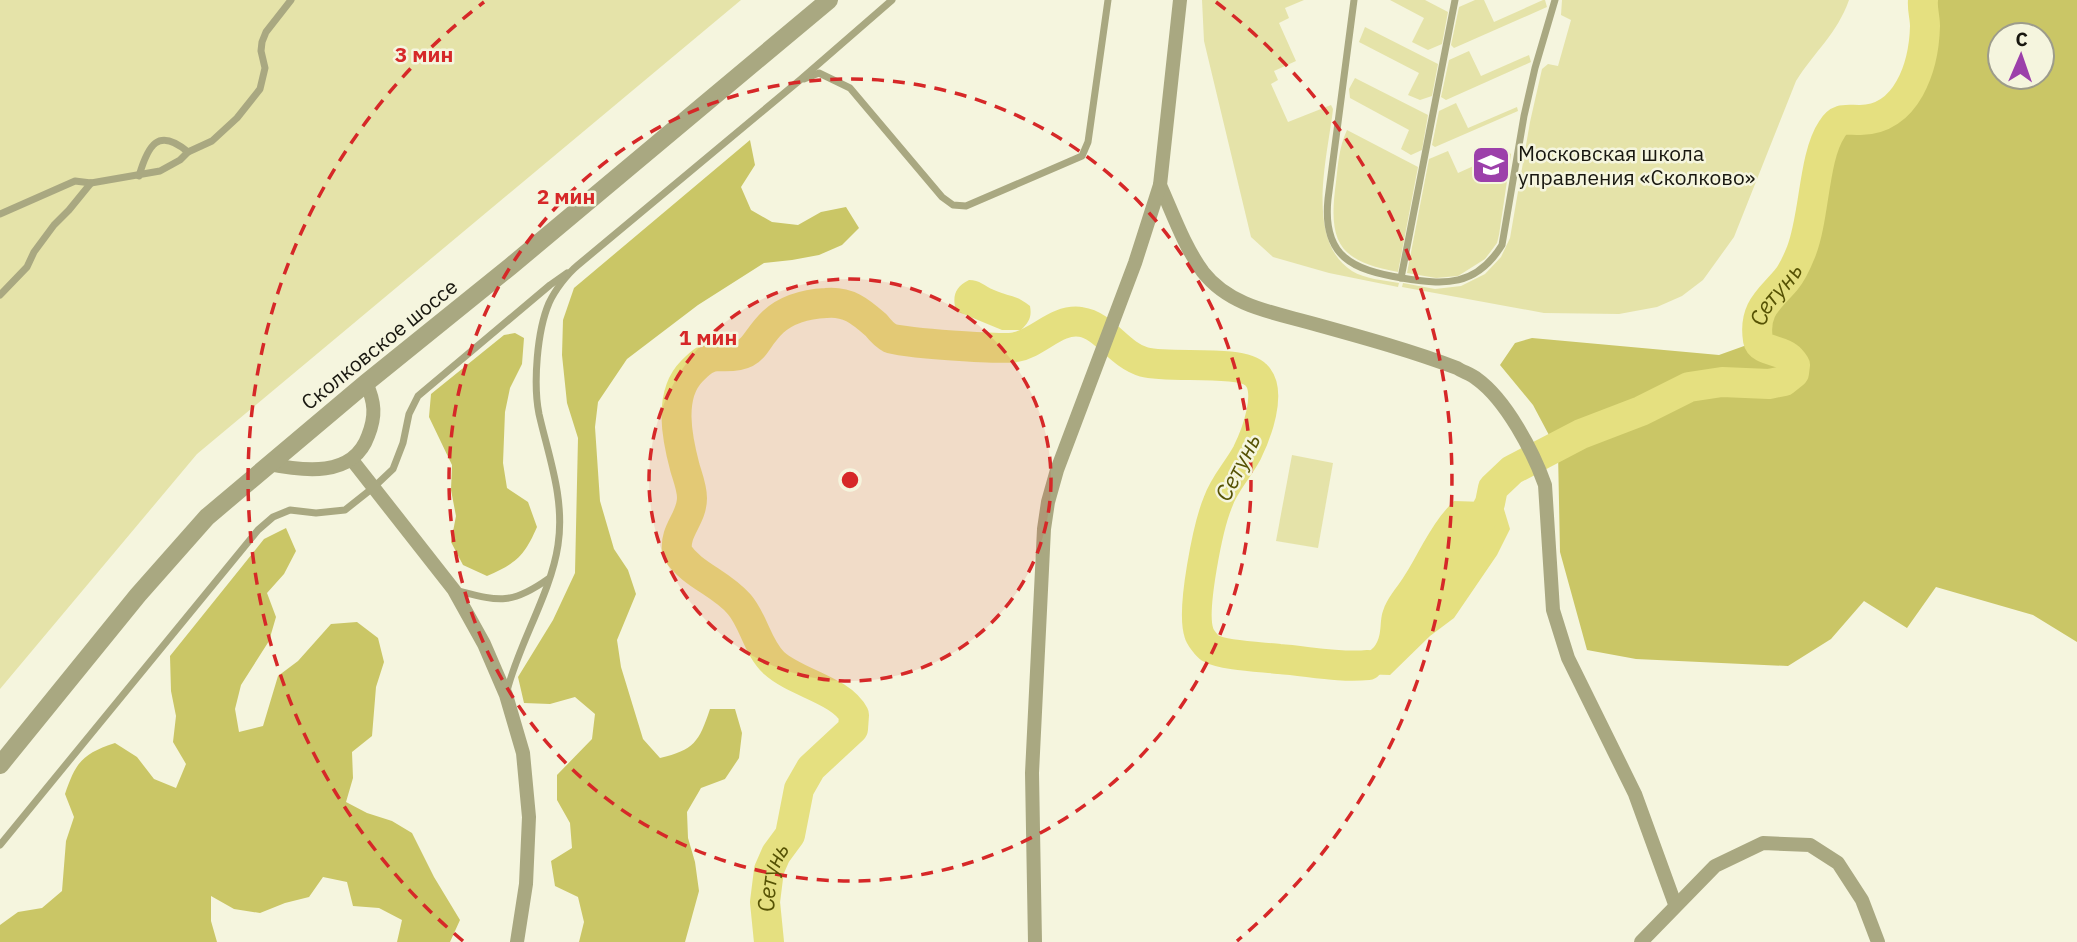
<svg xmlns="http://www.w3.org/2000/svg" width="2077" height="942" viewBox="0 0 2077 942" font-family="'IBM Plex Sans',sans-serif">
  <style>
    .green { fill: #e5e3a9 }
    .forest { fill: #cac666; fill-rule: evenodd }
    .water { fill: #e5e080 }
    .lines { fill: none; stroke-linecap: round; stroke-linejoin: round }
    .river { stroke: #e5e080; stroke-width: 30 }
    .service { stroke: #a9a881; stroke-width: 7 }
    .minor { stroke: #a9a881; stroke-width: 14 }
    .tertiary { stroke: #a9a881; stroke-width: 18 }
    .ring { fill: none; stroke: #d62828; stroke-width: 3.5; stroke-dasharray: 12 9 }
    .labels { text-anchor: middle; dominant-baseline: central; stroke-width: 5; stroke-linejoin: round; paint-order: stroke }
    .poi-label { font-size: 21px; fill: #18170f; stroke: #f5f5de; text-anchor: start }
    .street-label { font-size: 21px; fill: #18170f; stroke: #f5f5de }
    .water-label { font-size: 23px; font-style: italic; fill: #565204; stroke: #f5f5de }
    .centre { fill: #d62828; stroke: #f5f5de; stroke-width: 3.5 }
    .ring-label { font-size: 21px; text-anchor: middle; font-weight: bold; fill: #d62828; stroke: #f5f5de; stroke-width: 5; stroke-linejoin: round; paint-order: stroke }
  </style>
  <rect width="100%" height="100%" fill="#f5f5de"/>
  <g class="green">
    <path d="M0,0H741L197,454L0,689Z"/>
    <path d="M1202,0H1304L1285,8L1289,18L1279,23L1296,61L1274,71L1278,80L1271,84L1288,122L1331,105L1333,109C1328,156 1304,240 1352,271C1365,279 1383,280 1399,283L1398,287L1329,273L1273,257L1251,237L1204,41Z"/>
    <path d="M1390,0H1425L1448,12L1442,44L1428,50L1412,42L1424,18Z"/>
    <path d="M1475,0H1484L1494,22L1543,0H1545L1547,7L1454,48L1451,45L1459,7Z"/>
    <path d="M1562,0H1849C1837,34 1814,52 1796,81L1734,237L1703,280L1682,296L1657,307L1619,314L1544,313L1402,287L1403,283L1435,289L1461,286L1485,274L1501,257L1510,238L1530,122L1542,69L1548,64L1558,66L1571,20L1561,15Z"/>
    <path d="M1365,27L1438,64L1432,96L1420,100L1408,95L1419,73L1359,42Z"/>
    <path d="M1469,51L1481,76L1529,55L1531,62L1446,100L1441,97L1449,60Z"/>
    <path d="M1355,78L1428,115L1422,150L1411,155L1401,149L1409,130L1350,98L1349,89Z"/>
    <path d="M1456,103L1468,128L1517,107L1518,111L1435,147L1432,145L1439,111Z"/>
    <path d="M1347,130L1418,167L1398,272C1337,261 1328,241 1336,182C1338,164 1339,147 1347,130Z"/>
    <path d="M1448,151L1458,173L1507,151L1511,154L1499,235L1497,243L1485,259L1458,276L1436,278L1407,273L1429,159Z"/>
    <path d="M1292,455L1333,463L1318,548L1276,541Z"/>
  </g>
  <g class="forest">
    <path d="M1923,0H2077V642L2033,615L1936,587L1907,628L1864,601L1831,639L1788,666L1636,659L1587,650L1560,552L1558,452L1533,405L1500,365L1515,343L1532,338L1719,355L1758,341C1759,329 1758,315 1764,304C1769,294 1779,288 1786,280C1793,272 1798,261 1802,251C1815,214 1813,147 1839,121C1851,118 1864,122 1876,118C1913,108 1924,60 1925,27C1925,18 1922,9 1923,0ZM2000,35H2042V77H2000Z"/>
    <path d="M750,140L755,165L741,187L751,210L772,222L798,225L821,212L846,207L859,228L842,245L819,255L792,260L764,263L698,305L627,359L598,402L595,427L600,501L614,549L628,570L636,594L617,640L621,667L643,739L660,758C694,750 699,742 710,709H735L742,733L739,758L725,779L701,788L687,812L688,838L695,862L699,891L685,942H579L584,922L578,897L555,886L551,861L572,848L570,823L557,800V775L592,739L595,714L575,697L550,704L524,703L518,677L553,620L575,573L578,438L567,403L562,355L563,320L574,288Z"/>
    <path d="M515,333L524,338L522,364L510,388L505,412L503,463L507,488L528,502L537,527C524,557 516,563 487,576L463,565L451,542L456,516L451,490L452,465L429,417L431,394L504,335Z"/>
    <path d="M286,528L296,551L284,574L267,593L276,617L269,641L241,685L235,709L239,732L263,726L278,676L298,661L331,624L357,622L378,638L384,662L376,687L372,736L352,752L353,778L346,802L367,813L392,821L412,833L434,877L460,920L450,942H397L402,920L379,908L353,906L347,882L323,877L309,897L285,903L260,913L234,909L211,896V921L217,942H0V925L18,912L42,908L62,891L66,841L74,817L65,794C76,762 82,754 115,743L137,757L154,779L176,788L186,764L173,742L176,716L171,691L170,656L264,539Z"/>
  </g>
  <g class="water">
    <path d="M969,280C980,280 984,286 994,290C1009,297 1015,294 1030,306C1032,317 1029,322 1021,330H1002L956,311C952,296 955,287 969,280Z"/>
    <path d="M1454,501L1485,502L1503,506L1510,529L1497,555L1454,618L1430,636L1390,675L1326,673L1332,655C1347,656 1363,659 1374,647C1383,636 1379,622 1383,611C1387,598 1396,589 1403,578C1420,552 1431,523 1454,501Z"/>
  </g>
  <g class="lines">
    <g class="river">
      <path id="s1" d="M1471,539L1490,503L1493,488L1512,470L1581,434L1641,411L1689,387L1722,382L1769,384L1784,381L1794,373L1795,365C1793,362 1791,359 1788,357C1780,350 1760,351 1758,340C1753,309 1770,299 1786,280C1793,272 1797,262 1801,252C1815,217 1813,157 1832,129C1839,117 1847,120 1859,120C1907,121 1924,66 1925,26C1925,17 1922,9 1923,0"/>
      <path id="s2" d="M769,942L765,902L769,870L776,854L790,835L799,789L811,768L853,729L854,715C841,690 796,683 774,663C757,647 754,621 739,604C721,583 692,575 677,552C674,530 692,519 692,498C692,488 688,478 685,468C677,438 668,395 692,371C700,363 707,356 719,356C758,358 750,344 773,322C787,309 808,304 826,303C848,301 860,311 876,325C880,330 884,335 890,338C901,343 1003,350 1016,347C1038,343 1057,318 1081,322C1104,325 1119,355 1144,362C1171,369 1240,359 1256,375C1273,391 1256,435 1247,453C1238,470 1224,484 1218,502C1208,526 1191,610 1199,633C1200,637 1207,646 1210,648C1224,656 1263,657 1279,659C1308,661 1339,668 1368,665"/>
    </g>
    <g class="service">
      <path d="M1354,0L1328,199C1322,257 1353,270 1402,278C1445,285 1476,287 1502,245L1524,116L1535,68L1555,0"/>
      <path d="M804,79L819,73L850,88L942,197L953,205L966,206L1082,156L1088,142L1108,0"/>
      <path d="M139,176C148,145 158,127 188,152"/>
      <path d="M0,214L75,181L91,183L160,171L180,160L188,152L212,141L237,118L260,89L265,68L261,51L262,42L266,32L291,0"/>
      <path d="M1401,278L1455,0"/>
      <path d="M0,295L27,267L34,252L54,225L69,210L91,183"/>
      <path d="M455,590C498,601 510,606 548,579"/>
      <path d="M507,691C519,643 551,593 558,545C565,499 549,458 539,414C533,384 537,331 549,303C555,290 567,274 578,265L800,80L892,0"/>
      <path d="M0,845L258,530L273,517L290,510L316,513L345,510L374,487L393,469L403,443L409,414L418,396L550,285L567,273"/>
    </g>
    <g class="minor">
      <path d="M1160,185C1173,214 1184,246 1203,272C1231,308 1278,313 1318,325C1365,338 1412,351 1457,368C1463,372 1471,374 1477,379C1506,400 1533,451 1545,485L1553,610L1568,658L1635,794L1675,904"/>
      <path d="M352,460L454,590L484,644L506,695L523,753L529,817L526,884L517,942"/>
      <path d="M268,464C303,471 353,478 368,436C376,416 375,402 366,383"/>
      <path d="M1035,942L1032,773L1044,529L1048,502L1057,470L1135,263L1160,185L1180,0"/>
      <path d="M1641,942L1715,866L1763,843L1810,845L1838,863L1862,900L1878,942"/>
    </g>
    <path class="tertiary" d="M0,765L138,595L207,517L366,383L511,266L829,0"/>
  </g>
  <circle cx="850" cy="480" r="201" fill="#d62828" fill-opacity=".12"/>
  <g class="ring">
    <circle cx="850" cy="480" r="201"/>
    <circle cx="850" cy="480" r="401"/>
    <path d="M463 941A602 602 0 0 1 484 2M1216 2A602 602 0 0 1 1237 941"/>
  </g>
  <defs>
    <symbol id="university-square" viewBox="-11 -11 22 22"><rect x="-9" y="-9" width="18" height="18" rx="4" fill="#9c40aa" stroke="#f5f5de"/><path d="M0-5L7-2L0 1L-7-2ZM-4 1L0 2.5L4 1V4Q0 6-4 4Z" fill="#fff"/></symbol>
  </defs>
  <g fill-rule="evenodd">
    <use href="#university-square" x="1469" y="143" width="44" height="44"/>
  </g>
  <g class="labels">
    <g class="poi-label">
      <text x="1518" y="153">Московская школа<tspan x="1518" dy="24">управления «Сколково»</tspan></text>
    </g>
    <g class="street-label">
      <text transform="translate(379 344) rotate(-39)">Сколковское шоссе</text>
    </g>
    <g class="water-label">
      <text stroke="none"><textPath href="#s1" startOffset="492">Сетунь</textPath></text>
      <text transform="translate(1237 467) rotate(-63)">Сетунь</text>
      <text stroke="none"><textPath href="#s2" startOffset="66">Сетунь</textPath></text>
    </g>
  </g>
  <circle cx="850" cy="480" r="10" class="centre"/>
  <g class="ring-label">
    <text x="424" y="62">3 мин</text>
    <text x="566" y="204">2 мин</text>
    <text x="708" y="345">1 мин</text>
  </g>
  <g transform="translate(2021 56) rotate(2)"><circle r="33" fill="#f5f5de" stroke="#9d9c8b" stroke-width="2"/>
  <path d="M0-5L12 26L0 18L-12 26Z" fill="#9c40aa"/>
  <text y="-10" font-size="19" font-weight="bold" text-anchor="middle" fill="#18170f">С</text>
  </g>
</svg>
